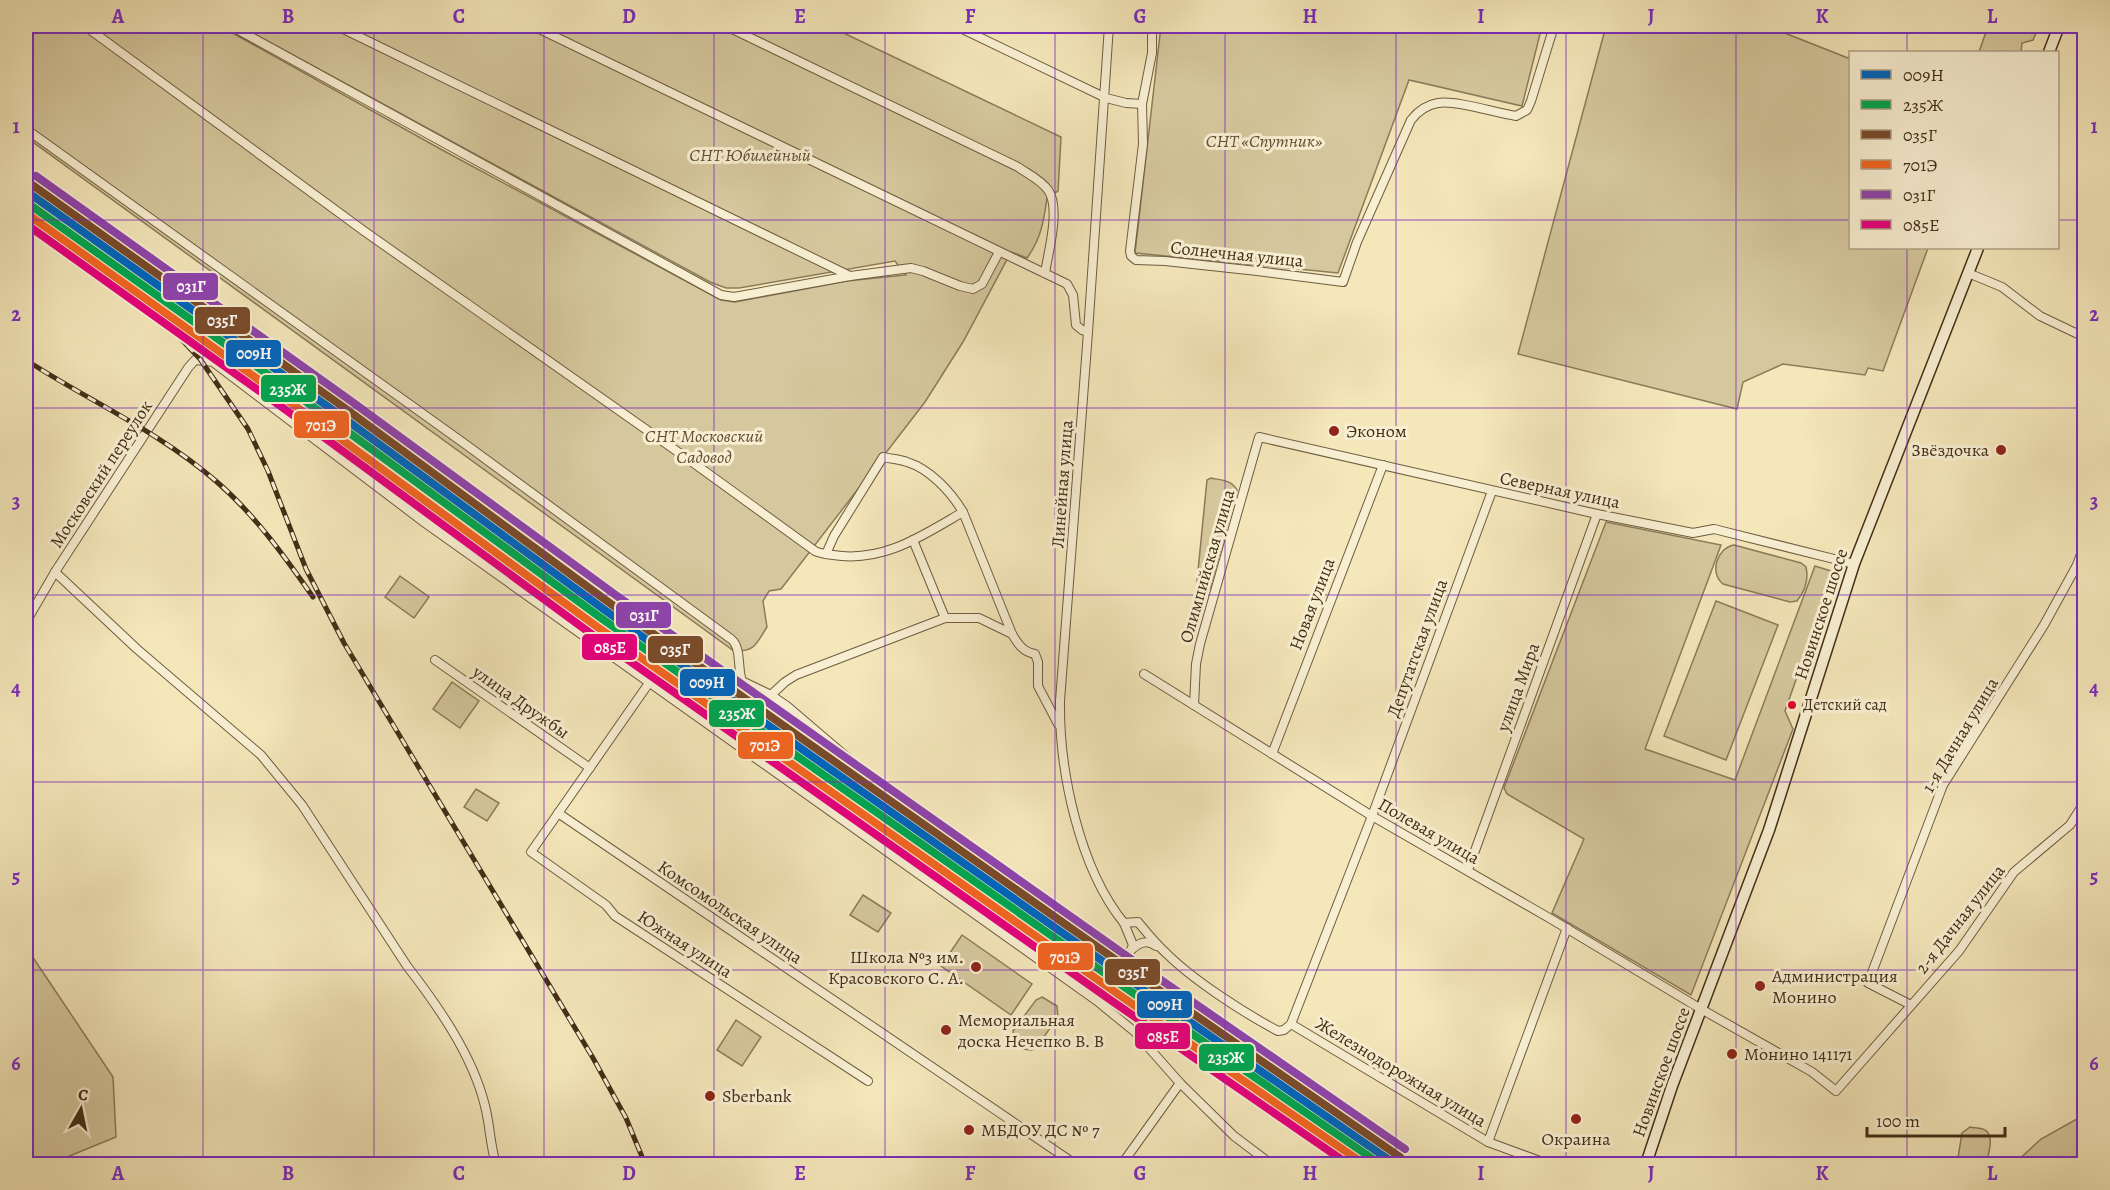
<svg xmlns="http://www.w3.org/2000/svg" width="2110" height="1190" viewBox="0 0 2110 1190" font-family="Alegreya,serif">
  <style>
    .green { fill: #d6c89e; stroke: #8c7b5a; stroke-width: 1.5 }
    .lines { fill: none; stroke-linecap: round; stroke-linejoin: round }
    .street-casing { stroke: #6e5c3f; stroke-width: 10 }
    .secondary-casing { stroke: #422e16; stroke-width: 13 }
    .street { stroke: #f8efd2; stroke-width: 8 }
    .secondary { stroke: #f8efd2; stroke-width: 10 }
    .rail-casing { stroke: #422e16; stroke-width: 5 }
    .rail { stroke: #f8efd2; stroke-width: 3; stroke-dasharray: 9; stroke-linecap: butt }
    .rail-1-casing { stroke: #f8efd2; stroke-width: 12 }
    .rail-2-casing { stroke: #f8efd2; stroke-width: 12 }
    .rail-3-casing { stroke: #f8efd2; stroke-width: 12 }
    .rail-4-casing { stroke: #f8efd2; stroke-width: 12 }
    .rail-5-casing { stroke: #f8efd2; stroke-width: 12 }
    .rail-6-casing { stroke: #f8efd2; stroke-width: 12 }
    .rail-1 { stroke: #0065bd; stroke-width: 8 }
    .rail-2 { stroke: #00a651; stroke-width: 8 }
    .rail-3 { stroke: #7a4b2a; stroke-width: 8 }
    .rail-4 { stroke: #f26522; stroke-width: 8 }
    .rail-5 { stroke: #8e44ad; stroke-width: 8 }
    .rail-6 { stroke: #e5007d; stroke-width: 8 }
    .grid { fill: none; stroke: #7b2cbf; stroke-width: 1.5; stroke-opacity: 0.55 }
    .poi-dot { fill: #8f2418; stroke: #f8efd2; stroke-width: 2 }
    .bus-dot { fill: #e4002b; stroke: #f8efd2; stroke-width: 2 }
    .labels { text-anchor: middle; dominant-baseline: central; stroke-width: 6; stroke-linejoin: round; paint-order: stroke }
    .bus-label { font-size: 16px; fill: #422e16; stroke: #f8efd2; text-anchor: start }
    .park-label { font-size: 18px; font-style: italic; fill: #604d31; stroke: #f8efd2 }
    .street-label { font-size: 18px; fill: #422e16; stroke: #f8efd2 }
    .poi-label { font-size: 18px; fill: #422e16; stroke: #f8efd2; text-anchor: start }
    .line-badge { stroke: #f8efd2; stroke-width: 2 }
    .badge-label { font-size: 16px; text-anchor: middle; font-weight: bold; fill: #fff }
    .neatline { fill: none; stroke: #7b2cbf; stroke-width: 2 }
    .grid-label { font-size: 20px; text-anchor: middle; font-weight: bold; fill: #7b2cbf }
  </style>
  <rect width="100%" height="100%" fill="#f4e7ba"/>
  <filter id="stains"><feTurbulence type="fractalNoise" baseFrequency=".00333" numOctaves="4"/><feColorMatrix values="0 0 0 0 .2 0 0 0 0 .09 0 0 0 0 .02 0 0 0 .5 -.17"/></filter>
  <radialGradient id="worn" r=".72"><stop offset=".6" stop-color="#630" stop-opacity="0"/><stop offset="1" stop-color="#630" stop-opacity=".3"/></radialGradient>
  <g class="green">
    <path d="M26,26H220L444,151L721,300L735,302L847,281L906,275L895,261L739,288H726L710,282L240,26H829L1061,137L1058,191L1047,198C1044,220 1041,239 1027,258L1011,252L963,342L925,402L781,589L769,591L763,601L767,627C756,644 755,652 734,651L26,137Z"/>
    <path d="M1161,26H1542L1522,106L1409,80L1338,273L1135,253Z"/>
    <path d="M1606,26H1767L1848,58L1850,55V248H1928L1883,371L1868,368L1865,375L1783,364L1743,382L1737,409L1518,354Z"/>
    <path d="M1988,26H2039L2033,40L2022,43L2021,52H1979Z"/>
    <path d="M1211,478C1221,480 1232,480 1237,490L1210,588L1208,590L1199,586L1197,581L1207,480Z"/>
    <path d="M1606,522L1721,545L1645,749L1735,780L1815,566L1834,572L1785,711L1793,729L1691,995L1552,913L1584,839L1507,794L1504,788Z"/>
    <path d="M1734,545L1801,563L1806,567C1809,580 1805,591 1797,601L1790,602L1723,584C1709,573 1717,548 1734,545Z"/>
    <path d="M400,576L429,597L414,618L385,597Z"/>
    <path d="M1716,601L1778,625L1726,760L1664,736Z"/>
    <path d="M452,682L479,701L460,728L433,709Z"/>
    <path d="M476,789L499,803L487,821L464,807Z"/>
    <path d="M863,895L891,913L878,932L850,915Z"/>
    <path d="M962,935L1032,984L1011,1015L941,966Z"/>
    <path d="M26,947L113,1077L116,1137L50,1164H26Z"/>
    <path d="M1042,997L1057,1006L1058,1017L1036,1048L1032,1050L1022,1049L1014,1041L1013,1031L1036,1000Z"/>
    <path d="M736,1020L761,1037L742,1066L717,1050Z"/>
    <path d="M2084,1115V1164H2014L2041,1139Z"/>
    <path d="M1970,1127C1974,1128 1982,1128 1985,1130C1995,1135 1988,1156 1986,1164H1957L1962,1133Z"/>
  </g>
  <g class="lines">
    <defs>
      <g id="street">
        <path d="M85,26L364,231L688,459L815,551C821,554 826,554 833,555C883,563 922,536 963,512"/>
        <path d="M231,26L721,295L734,297L850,276L911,268L923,271L960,286L973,289L982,284L999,252"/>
        <path d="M337,26L850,276"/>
        <path d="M533,26L1067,284L1073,295L1076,325L1082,330L1088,332"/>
        <path d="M726,26L1018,167C1028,174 1041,180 1048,190C1061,208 1048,253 1045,273"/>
        <path d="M956,26L1106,98L1126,103L1142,104"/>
        <path d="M1109,26L1088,332L1060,701C1059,770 1079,868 1124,923L1138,922C1147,933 1156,944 1166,953C1193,980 1244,1013 1278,1031L1284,1030L1291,1024L1372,816L1492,491"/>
        <path d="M1152,26V53L1142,104L1143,144L1130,251L1131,256L1136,260L1165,261L1257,271L1343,282L1357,242L1411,120C1418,111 1426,105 1438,103C1457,100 1495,113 1516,116L1527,110L1531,101L1554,26"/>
        <path d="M26,129L465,444L731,639C742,648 737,668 742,681L771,695L787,706L876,782L1096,948C1111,957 1125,969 1133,945L1124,923"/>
        <path d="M1968,273L2002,287L2040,316L2084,337"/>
        <path d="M913,540L945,618"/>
        <path d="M826,554L834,536L883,457C891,459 900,459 907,462C930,469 951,492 963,512L1012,634C1018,644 1023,652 1035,654L1038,662V686L1058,724"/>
        <path d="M55,572L137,649L261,755L302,805L407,966C438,1006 473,1056 485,1106C490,1125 490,1145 496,1164"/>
        <path d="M26,622L55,572L188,368L195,360L213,362L425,523L1097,1001L1135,1032L1180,1083L1234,1136L1271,1164"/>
        <path d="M435,660L590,768"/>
        <path d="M1144,674L1372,816L1551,919L1701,1009L1812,1072L1836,1091L1959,951L2014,872L2070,825L2084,803"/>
        <path d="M649,683L531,852L606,905L615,916L868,1081"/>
        <path d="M771,695L785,682L796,675L945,618H979L1012,634"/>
        <path d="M1194,705L1196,664L1200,644L1259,437L1597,514L1693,533L1714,529L1854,564"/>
        <path d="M1272,754L1383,465"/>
        <path d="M558,813L1075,1164"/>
        <path d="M1468,870L1597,514"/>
        <path d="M1131,950C1139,943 1146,939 1156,946"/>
        <path d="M1911,1005L1868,983L1943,785L2044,625L2077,565L2084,546"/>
        <path d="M1291,1024L1488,1142L1548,1164"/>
        <path d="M1488,1142L1567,928"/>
        <path d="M1122,1164L1180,1083"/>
      </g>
      <g id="secondary">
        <path d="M2049,52L2059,26"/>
        <path d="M1646,1164L1672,1086L1769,830L1854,564L1978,248"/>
      </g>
    </defs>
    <use href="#street" class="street-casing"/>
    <use href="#secondary" class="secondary-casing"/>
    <use href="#street" class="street"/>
    <use href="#secondary" class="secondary"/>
    <defs>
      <g id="rail">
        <path d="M26,209L1008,913"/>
        <path d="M150,306L200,359L248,429L268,471L306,569L344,643L593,1058L626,1118L645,1164"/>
        <path d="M26,360C89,401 160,432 217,482C255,515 285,557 313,597"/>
      </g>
    </defs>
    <use href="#rail" class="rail-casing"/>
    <use href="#rail" class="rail"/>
    <defs>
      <path id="rail-1" d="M26,191L341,416L606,611L1128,979L1395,1164"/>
      <path id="rail-2" d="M26,202L336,423L601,618L1123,986L1380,1164"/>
      <path id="rail-3" d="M31,184L346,409L611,604L1133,972L1400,1157"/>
      <path id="rail-4" d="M26,213L330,431L596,626L1118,994L1364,1164"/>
      <path id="rail-5" d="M36,176L351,401L617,596L1138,964L1405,1149"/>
      <path id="rail-6" d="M26,224L325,438L590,633L1112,1001L1348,1164"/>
    </defs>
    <use href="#rail-1" class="rail-1-casing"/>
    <use href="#rail-2" class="rail-2-casing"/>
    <use href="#rail-3" class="rail-3-casing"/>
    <use href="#rail-4" class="rail-4-casing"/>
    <use href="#rail-5" class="rail-5-casing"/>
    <use href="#rail-6" class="rail-6-casing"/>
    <use href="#rail-1" class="rail-1"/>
    <use href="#rail-2" class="rail-2"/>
    <use href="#rail-3" class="rail-3"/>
    <use href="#rail-4" class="rail-4"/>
    <use href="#rail-5" class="rail-5"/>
    <use href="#rail-6" class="rail-6"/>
  </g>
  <path class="grid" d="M203,26V1164M374,26V1164M544,26V1164M714,26V1164M885,26V1164M1055,26V1164M1225,26V1164M1396,26V1164M1566,26V1164M1736,26V1164M1907,26V52M26,220H1850M2058,220H2084M1907,248V1164M26,408H2084M26,595H2084M26,782H2084M26,970H2084"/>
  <g class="poi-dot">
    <circle cx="1334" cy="431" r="6"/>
    <circle cx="2001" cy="450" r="6"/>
    <circle cx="976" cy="967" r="6"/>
    <circle cx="1760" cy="986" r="6"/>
    <circle cx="946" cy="1030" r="6"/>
    <circle cx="1732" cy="1054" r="6"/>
    <circle cx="710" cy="1096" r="6"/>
    <circle cx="1576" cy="1119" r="6"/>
    <circle cx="969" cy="1130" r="6"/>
  </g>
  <circle class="bus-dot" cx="1792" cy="705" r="5"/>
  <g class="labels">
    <g class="bus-label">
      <text x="1803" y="705">Детский сад</text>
    </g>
    <g class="park-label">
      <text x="1264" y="141">СНТ «Спутник»</text>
      <text x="750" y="155">СНТ Юбилейный</text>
      <text x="704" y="436">СНТ Московский<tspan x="704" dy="21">Садовод</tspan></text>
    </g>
    <g class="street-label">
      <text transform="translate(1237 254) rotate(6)">Солнечная улица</text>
      <text transform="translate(101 474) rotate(-57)">Московский переулок</text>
      <text transform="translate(1062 484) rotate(-86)">Линейная улица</text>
      <text transform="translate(1560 490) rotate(12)">Северная улица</text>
      <text transform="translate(1207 566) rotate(-74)">Олимпийская улица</text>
      <text transform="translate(1312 604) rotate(-69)">Новая улица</text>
      <text transform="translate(1821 614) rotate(-72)">Новинское шоссе</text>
      <text transform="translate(1417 648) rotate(-70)">Депутатская улица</text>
      <text transform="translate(1518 687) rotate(-70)">улица Мира</text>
      <text transform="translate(521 702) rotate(35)">улица Дружбы</text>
      <text transform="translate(1960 735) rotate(-59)">1-я Дачная улица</text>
      <text transform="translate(1429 831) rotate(30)">Полевая улица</text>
      <text transform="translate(730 912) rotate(34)">Комсомольская улица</text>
      <text transform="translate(1960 919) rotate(-52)">2-я Дачная улица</text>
      <text transform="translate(685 944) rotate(33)">Южная улица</text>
      <text transform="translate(1401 1072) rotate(31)">Железнодорожная улица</text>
      <text transform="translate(1661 1072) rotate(-70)">Новинское шоссе</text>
    </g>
    <g class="poi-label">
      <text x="1346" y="431">Эконом</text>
      <text x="1989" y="450" text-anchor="end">Звёздочка</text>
      <text x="964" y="957" text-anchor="end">Школа №3 им.<tspan x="964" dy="21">Красовского С. А.</tspan></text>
      <text x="1772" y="976">Администрация<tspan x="1772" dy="21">Монино</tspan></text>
      <text x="958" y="1020">Мемориальная<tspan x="958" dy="21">доска Нечепко В. В</tspan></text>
      <text x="1744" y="1054">Монино 141171</text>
      <text x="722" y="1096">Sberbank</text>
      <text x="981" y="1130">МБДОУ ДС № 7</text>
      <text x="1576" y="1139" text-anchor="middle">Окраина</text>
    </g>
  </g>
  <g class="line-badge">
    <rect x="162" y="272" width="57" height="29" rx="6" fill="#8e44ad"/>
    <rect x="194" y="306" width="57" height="29" rx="6" fill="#7a4b2a"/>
    <rect x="225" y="339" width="57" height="29" rx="6" fill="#0065bd"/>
    <rect x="260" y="374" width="57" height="29" rx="6" fill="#00a651"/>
    <rect x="293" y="410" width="57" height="29" rx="6" fill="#f26522"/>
    <rect x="615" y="601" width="57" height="28" rx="6" fill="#8e44ad"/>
    <rect x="581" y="633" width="57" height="28" rx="6" fill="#e5007d"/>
    <rect x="647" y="635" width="57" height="29" rx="6" fill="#7a4b2a"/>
    <rect x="679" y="668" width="57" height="29" rx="6" fill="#0065bd"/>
    <rect x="708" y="699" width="57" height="29" rx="6" fill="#00a651"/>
    <rect x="737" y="731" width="57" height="29" rx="6" fill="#f26522"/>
    <rect x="1037" y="942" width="57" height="29" rx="6" fill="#f26522"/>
    <rect x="1104" y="958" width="57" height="28" rx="6" fill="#7a4b2a"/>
    <rect x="1136" y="990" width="57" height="29" rx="6" fill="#0065bd"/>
    <rect x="1134" y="1022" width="57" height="28" rx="6" fill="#e5007d"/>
    <rect x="1198" y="1043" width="57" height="29" rx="6" fill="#00a651"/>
  </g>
  <g class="badge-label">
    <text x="191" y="292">031Г</text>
    <text x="222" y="326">035Г</text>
    <text x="254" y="359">009Н</text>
    <text x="288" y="395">235Ж</text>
    <text x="321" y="431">701Э</text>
    <text x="644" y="621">031Г</text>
    <text x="610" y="653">085Е</text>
    <text x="675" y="655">035Г</text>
    <text x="707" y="688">009Н</text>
    <text x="737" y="719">235Ж</text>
    <text x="765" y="751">701Э</text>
    <text x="1065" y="963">701Э</text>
    <text x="1133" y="978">035Г</text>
    <text x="1165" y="1010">009Н</text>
    <text x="1163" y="1042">085Е</text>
    <text x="1226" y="1063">235Ж</text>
  </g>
  <rect width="2110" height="1190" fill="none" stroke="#f4e7ba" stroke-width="66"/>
  <rect x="1849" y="51" width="210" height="198" fill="#f8efd2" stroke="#afa287" stroke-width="1.5"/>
  <rect x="1861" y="70" width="30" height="9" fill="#0065bd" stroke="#afa287" stroke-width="1.5"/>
  <text x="1903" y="81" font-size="18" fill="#422e16">009Н</text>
  <rect x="1861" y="100" width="30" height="9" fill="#00a651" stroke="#afa287" stroke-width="1.5"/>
  <text x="1903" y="111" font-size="18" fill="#422e16">235Ж</text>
  <rect x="1861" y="130" width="30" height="9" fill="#7a4b2a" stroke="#afa287" stroke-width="1.5"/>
  <text x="1903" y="141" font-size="18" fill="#422e16">035Г</text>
  <rect x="1861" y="160" width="30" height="9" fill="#f26522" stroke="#afa287" stroke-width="1.5"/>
  <text x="1903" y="171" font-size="18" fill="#422e16">701Э</text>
  <rect x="1861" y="190" width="30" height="9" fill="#8e44ad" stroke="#afa287" stroke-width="1.5"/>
  <text x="1903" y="201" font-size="18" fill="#422e16">031Г</text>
  <rect x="1861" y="220" width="30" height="9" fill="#e5007d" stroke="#afa287" stroke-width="1.5"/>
  <text x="1903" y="231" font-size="18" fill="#422e16">085Е</text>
  <g transform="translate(81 1109) rotate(9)" stroke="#f8efd2" stroke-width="4.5" paint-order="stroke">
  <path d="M0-4.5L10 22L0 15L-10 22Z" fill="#422e16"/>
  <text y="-9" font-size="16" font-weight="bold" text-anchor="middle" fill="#422e16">С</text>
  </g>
  <path d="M1867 1127v9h138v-9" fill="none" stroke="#422e16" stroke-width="3"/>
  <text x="1876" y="1127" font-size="18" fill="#422e16" stroke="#f8efd2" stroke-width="4.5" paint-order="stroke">100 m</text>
  <rect x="33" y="33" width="2044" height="1124" class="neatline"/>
  <g class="grid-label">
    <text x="118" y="23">A</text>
    <text x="288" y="23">B</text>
    <text x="459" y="23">C</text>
    <text x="629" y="23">D</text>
    <text x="800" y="23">E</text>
    <text x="970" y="23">F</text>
    <text x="1140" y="23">G</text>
    <text x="1310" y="23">H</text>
    <text x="1481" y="23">I</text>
    <text x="1651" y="23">J</text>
    <text x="1822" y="23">K</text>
    <text x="1992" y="23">L</text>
    <text x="16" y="133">1</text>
    <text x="2094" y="133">1</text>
    <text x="16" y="321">2</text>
    <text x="2094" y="321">2</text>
    <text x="16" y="508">3</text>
    <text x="2094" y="508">3</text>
    <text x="16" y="695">4</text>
    <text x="2094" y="695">4</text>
    <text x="16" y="883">5</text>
    <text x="2094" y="883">5</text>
    <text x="16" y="1070">6</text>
    <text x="2094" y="1070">6</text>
    <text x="118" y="1180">A</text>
    <text x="288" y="1180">B</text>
    <text x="459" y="1180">C</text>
    <text x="629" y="1180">D</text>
    <text x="800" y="1180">E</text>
    <text x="970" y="1180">F</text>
    <text x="1140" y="1180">G</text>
    <text x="1310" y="1180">H</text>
    <text x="1481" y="1180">I</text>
    <text x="1651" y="1180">J</text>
    <text x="1822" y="1180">K</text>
    <text x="1992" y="1180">L</text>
  </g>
  <rect width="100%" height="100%" filter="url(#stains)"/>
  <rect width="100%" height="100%" fill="url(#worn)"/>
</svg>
